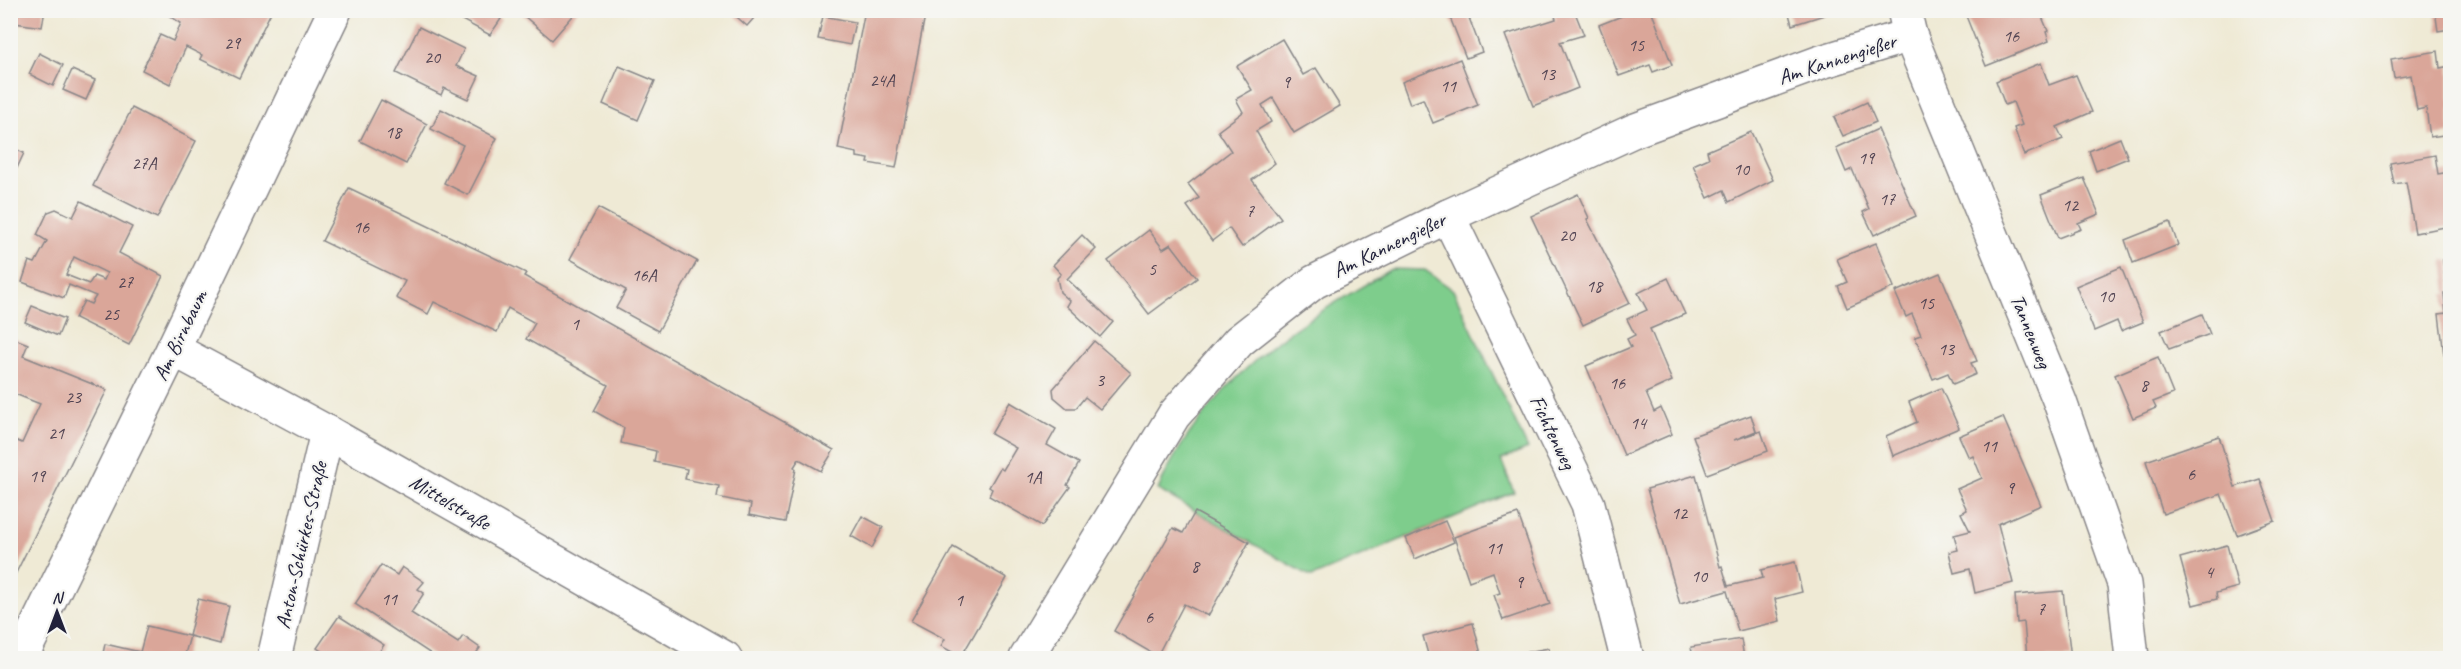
<svg xmlns="http://www.w3.org/2000/svg" width="2461" height="669" viewBox="0 0 2461 669" font-family="Caveat,sans-serif">
  <style>
    .green { fill: #7ecd8c; stroke: #507864; stroke-width: 1.5 }
    .building { fill: #daa699; fill-rule: evenodd }
    .lines { fill: none; stroke-linecap: round; stroke-linejoin: round }
    .minor-casing { stroke: #888688; stroke-width: 36 }
    .minor { stroke: #fff; stroke-width: 33 }
    .labels { text-anchor: middle; dominant-baseline: central; stroke-width: 4.5; stroke-linejoin: round; paint-order: stroke }
    .number-label { font-size: 18px; fill: #504352 }
    .street-label { font-size: 21px; fill: #22223b; stroke: #f6f6f2 }
  </style>
  <rect width="100%" height="100%" fill="#f6f6f2"/>
  <filter id="ink" filterUnits="userSpaceOnUse"><feTurbulence type="fractalNoise" baseFrequency=".0167" numOctaves="2"/><feDisplacementMap in="SourceGraphic" scale="12" xChannelSelector="R" yChannelSelector="G"/><feConvolveMatrix kernelMatrix="1 2 1 2 8 2 1 2 1" color-interpolation-filters="sRGB"/></filter>
  <filter id="wash" filterUnits="userSpaceOnUse"><feTurbulence type="fractalNoise" baseFrequency=".008" numOctaves="4" result="noise"/><feDisplacementMap in="SourceGraphic" scale="24" xChannelSelector="R" yChannelSelector="G"/><feGaussianBlur stdDeviation="1.35" result="paint"/><feColorMatrix in="noise" values="0 0 0 0 0 0 0 0 0 0 0 0 0 0 0 0 0 1.4 0 .05"/><feComposite in="paint" operator="in"/></filter>
  <g filter="url(#wash)">
    <rect width="100%" height="100%" fill="#efead5"/>
    <path class="green" d="M1391,269L1425,270L1453,290L1528,449L1501,460L1514,492L1312,577L1158,490C1182,432 1229,380 1278,341C1313,314 1354,292 1391,269Z"/>
    <g id="blocks">
      <g class="building">
        <path d="M10,10H45L42,27L15,23L16,16L10,15Z"/>
        <path d="M170,10H272L239,78L200,59L202,55L186,47L170,84L142,70L160,35L173,41L181,23L168,15Z"/>
        <path d="M461,10H488L501,19L490,35L458,18Z"/>
        <path d="M526,10H578L552,40L523,15Z"/>
        <path d="M729,10H761L747,26Z"/>
        <path d="M865,10H926L896,168L868,163L869,159L857,157V153L838,149Z"/>
        <path d="M1460,10H1466L1482,52L1466,58L1449,15Z"/>
        <path d="M1553,10H1574L1584,35L1560,42L1578,88L1533,106L1505,35L1556,19Z"/>
        <path d="M1637,10H1651L1672,65L1653,72L1650,65L1619,76L1599,25Z"/>
        <path d="M1788,10H1837V11L1792,25Z"/>
        <path d="M1979,10H2039L2048,31L2046,32L2049,41L1986,66L1966,16Z"/>
        <path d="M2435,10H2450V29L2438,31Z"/>
        <path d="M823,16L855,22L850,45L818,39Z"/>
        <path d="M419,27L464,49L456,66L479,76L468,99L444,88L441,95L396,73Z"/>
        <path d="M1282,39L1303,75L1316,68L1340,106L1294,133L1273,98L1262,105L1271,122L1256,131L1275,163L1252,180L1281,218L1242,247L1229,228L1212,241L1187,206L1199,198L1188,184L1231,151L1218,131L1243,112L1236,99L1252,90L1237,66Z"/>
        <path d="M2438,51L2440,68L2450,66V134L2430,137L2426,108L2417,110L2411,75L2394,78L2391,59Z"/>
        <path d="M39,53L63,65L53,86L29,74Z"/>
        <path d="M1460,59L1478,105L1433,123L1423,99L1410,104L1402,82Z"/>
        <path d="M2041,63L2049,85L2076,75L2092,112L2057,127L2063,139L2024,155L2014,128L2022,125L2013,102L2005,105L1996,81Z"/>
        <path d="M619,66L655,81L638,120L603,104Z"/>
        <path d="M72,70L95,80L86,100L63,90Z"/>
        <path d="M381,100L427,124L406,164L360,141Z"/>
        <path d="M1867,102L1876,122L1843,136L1834,117Z"/>
        <path d="M132,108L196,141L157,218L93,186Z"/>
        <path d="M441,109L497,138L468,195L444,183L463,145L431,129Z"/>
        <path d="M1878,129L1916,216L1874,235L1863,212L1869,209L1861,190L1852,169L1846,172L1836,148Z"/>
        <path d="M1751,132L1773,180L1729,202L1724,190L1708,198L1693,165L1709,158L1707,151Z"/>
        <path d="M2120,138L2128,158L2096,171L2089,151Z"/>
        <path d="M10,147L24,153L17,168L10,165Z"/>
        <path d="M2435,155L2438,174L2450,172V226L2415,233L2406,182L2394,184L2390,163Z"/>
        <path d="M2084,178L2099,214L2078,223L2081,229L2058,238L2041,195Z"/>
        <path d="M349,188L526,273L524,276L834,450L821,471L799,459L794,467L796,469L785,522L749,515L751,504L717,497L719,486L685,479L687,469L654,462L656,451L621,443L624,428L594,411L608,385L526,339L535,323L508,308L497,332L434,302L428,314L396,298L405,281L322,241Z"/>
        <path d="M1578,194L1589,218L1587,219L1630,303L1583,325L1531,216Z"/>
        <path d="M81,201L132,227L119,253L163,276L129,345L75,318L84,301L91,304L96,296L69,285L64,298L22,282L29,261L35,263L47,241L37,235L48,212L56,209L73,217ZM74,257L107,273L104,280L94,276L89,284L66,275Z"/>
        <path d="M598,208L697,261L658,331L616,308L626,290L570,259Z"/>
        <path d="M2170,222L2178,245L2133,263L2125,240Z"/>
        <path d="M1149,230L1163,249L1171,244L1197,278L1149,314L1108,261Z"/>
        <path d="M1082,235L1096,249L1067,279L1113,322L1100,337L1067,306L1070,301L1060,292L1057,278L1061,274L1053,265Z"/>
        <path d="M1876,243L1894,287L1847,308L1838,286L1847,282L1837,259Z"/>
        <path d="M2443,260L2450,261V354L2444,355L2439,314L2446,313L2444,294H2447Z"/>
        <path d="M2121,267L2143,322L2121,331L2117,321L2094,331L2076,286Z"/>
        <path d="M1940,273L1977,361L1971,363L1976,374L1953,384L1948,373L1933,379L1915,337L1921,335L1912,314L1906,317L1895,292Z"/>
        <path d="M1668,278L1685,314L1650,329L1672,381L1646,393L1654,412L1661,408L1672,434L1624,455L1586,366L1631,347L1627,339L1635,335L1627,319L1647,310L1638,293Z"/>
        <path d="M32,306L65,319L58,336L25,322Z"/>
        <path d="M2202,314L2210,334L2169,349L2161,331Z"/>
        <path d="M10,337L28,344L23,356L107,390L10,585V464L14,457L10,455V438L22,443L40,404L10,392Z"/>
        <path d="M1094,341L1131,373L1100,409L1085,397L1076,408H1067L1054,397L1053,389Z"/>
        <path d="M2158,357L2173,394L2153,402L2156,408L2133,418L2115,375Z"/>
        <path d="M1941,388L1959,428L1893,456L1886,436L1917,422L1909,402Z"/>
        <path d="M1010,402L1056,429L1047,445L1079,463L1067,485L1070,487L1042,526L989,496L992,489L989,487L1000,468L1003,470L1016,448L991,434Z"/>
        <path d="M1751,415L1756,431L1734,440L1761,431L1768,451L1707,474L1693,436Z"/>
        <path d="M2003,417L2041,505L1998,524L2013,583L1975,593L1970,569L1954,573L1949,552L1958,550L1954,535L1970,531L1961,513L1967,510L1957,489L1982,478L1973,456L1969,458L1959,436Z"/>
        <path d="M2219,436L2235,487L2260,479L2275,521L2237,535L2221,494L2163,514L2146,461Z"/>
        <path d="M1696,475L1720,567L1722,566L1728,586L1763,578L1761,570L1795,562L1802,592L1775,599L1780,621L1738,631L1727,591L1680,604L1647,489Z"/>
        <path d="M1195,512L1249,542L1208,616L1184,604L1157,656L1114,631L1173,528L1183,533Z"/>
        <path d="M1518,514L1550,604L1503,620L1494,595L1500,593L1493,572L1469,581L1454,537Z"/>
        <path d="M862,516L883,527L872,548L851,536Z"/>
        <path d="M1445,521L1454,542L1415,559L1406,538Z"/>
        <path d="M2227,545L2238,587L2216,593L2217,599L2193,605L2180,558Z"/>
        <path d="M953,547L1007,578L961,657L941,646L945,639L911,621Z"/>
        <path d="M381,565L397,575L402,567L424,582L418,589L424,593L411,613L458,643L463,636L480,648L473,658H437L355,604Z"/>
        <path d="M2063,591L2071,658H2027L2024,622L2017,623L2015,595Z"/>
        <path d="M198,599L229,606L220,644L190,636L184,658H102L105,644L140,652L147,626L189,636Z"/>
        <path d="M339,616L384,645L375,658H332L317,648Z"/>
        <path d="M1473,623L1482,658H1429L1423,636Z"/>
        <path d="M1741,639L1744,658H1693L1691,647Z"/>
        <path d="M1549,648L1550,658H1502L1501,657Z"/>
      </g>
    </g>
  </g>
  <g filter="url(#ink)">
    <use href="#blocks" fill-opacity="0" stroke="#888688" stroke-width="1.5"/>
    <g class="lines">
      <defs>
        <g id="minor">
          <path d="M1904,10L1910,35L2060,402L2124,584L2132,658"/>
          <path d="M1448,216L1588,504L1627,658"/>
          <path d="M173,349L327,432L725,658"/>
          <path d="M21,658L173,349L335,10"/>
          <path d="M274,658L327,432"/>
          <path d="M1026,658L1174,415L1239,341L1314,282L1448,216L1633,131L1821,62L1910,35"/>
        </g>
      </defs>
      <use href="#minor" class="minor-casing"/>
      <use href="#minor" class="minor"/>
    </g>
  </g>
  <g class="labels">
    <g class="number-label">
      <text x="2011" y="36">16</text>
      <text x="232" y="43">29</text>
      <text x="1636" y="45">15</text>
      <text x="432" y="57">20</text>
      <text x="1547" y="74">13</text>
      <text x="882" y="80">24A</text>
      <text x="1286" y="82">9</text>
      <text x="1448" y="86">11</text>
      <text x="393" y="132">18</text>
      <text x="1866" y="158">19</text>
      <text x="144" y="163">27A</text>
      <text x="1741" y="169">10</text>
      <text x="1887" y="199">17</text>
      <text x="2070" y="205">12</text>
      <text x="1250" y="211">7</text>
      <text x="361" y="227">16</text>
      <text x="1567" y="235">20</text>
      <text x="1152" y="269">5</text>
      <text x="644" y="275">16A</text>
      <text x="125" y="282">27</text>
      <text x="1594" y="286">18</text>
      <text x="2106" y="296">10</text>
      <text x="1926" y="303">15</text>
      <text x="111" y="314">25</text>
      <text x="575" y="324">1</text>
      <text x="1946" y="349">13</text>
      <text x="1100" y="380">3</text>
      <text x="1617" y="383">16</text>
      <text x="2144" y="385">8</text>
      <text x="73" y="397">23</text>
      <text x="1638" y="423">14</text>
      <text x="56" y="433">21</text>
      <text x="1989" y="446">11</text>
      <text x="2191" y="474">6</text>
      <text x="37" y="476">19</text>
      <text x="1033" y="477">1A</text>
      <text x="2010" y="488">9</text>
      <text x="1679" y="513">12</text>
      <text x="1494" y="548">11</text>
      <text x="1195" y="566">8</text>
      <text x="2209" y="572">4</text>
      <text x="1699" y="576">10</text>
      <text x="1519" y="582">9</text>
      <text x="389" y="599">11</text>
      <text x="959" y="600">1</text>
      <text x="2041" y="609">7</text>
      <text x="1149" y="617">6</text>
    </g>
    <g class="street-label">
      <text transform="translate(1837 59) rotate(-18)">Am Kannengießer</text>
      <text transform="translate(1389 245) rotate(-26)">Am Kannengießer</text>
      <text transform="translate(2031 331) rotate(68)">Tannenweg</text>
      <text transform="translate(180 335) rotate(-64)">Am Birnbaum</text>
      <text transform="translate(1553 432) rotate(64)">Fichtenweg</text>
      <text transform="translate(450 502) rotate(30)">Mittelstraße</text>
      <text transform="translate(301 545) rotate(-77)">Anton-Schürkes-Straße</text>
    </g>
  </g>
  <rect width="2461" height="669" fill="none" stroke="#f6f6f2" stroke-width="36"/>
  <g transform="translate(57 612)" stroke="#f6f6f2" stroke-width="4.5" paint-order="stroke">
  <path d="M0-4.5L10 22L0 15L-10 22Z" fill="#22223b"/>
  <text y="-9" font-size="16" font-weight="bold" text-anchor="middle" fill="#22223b">N</text>
  </g>
</svg>
